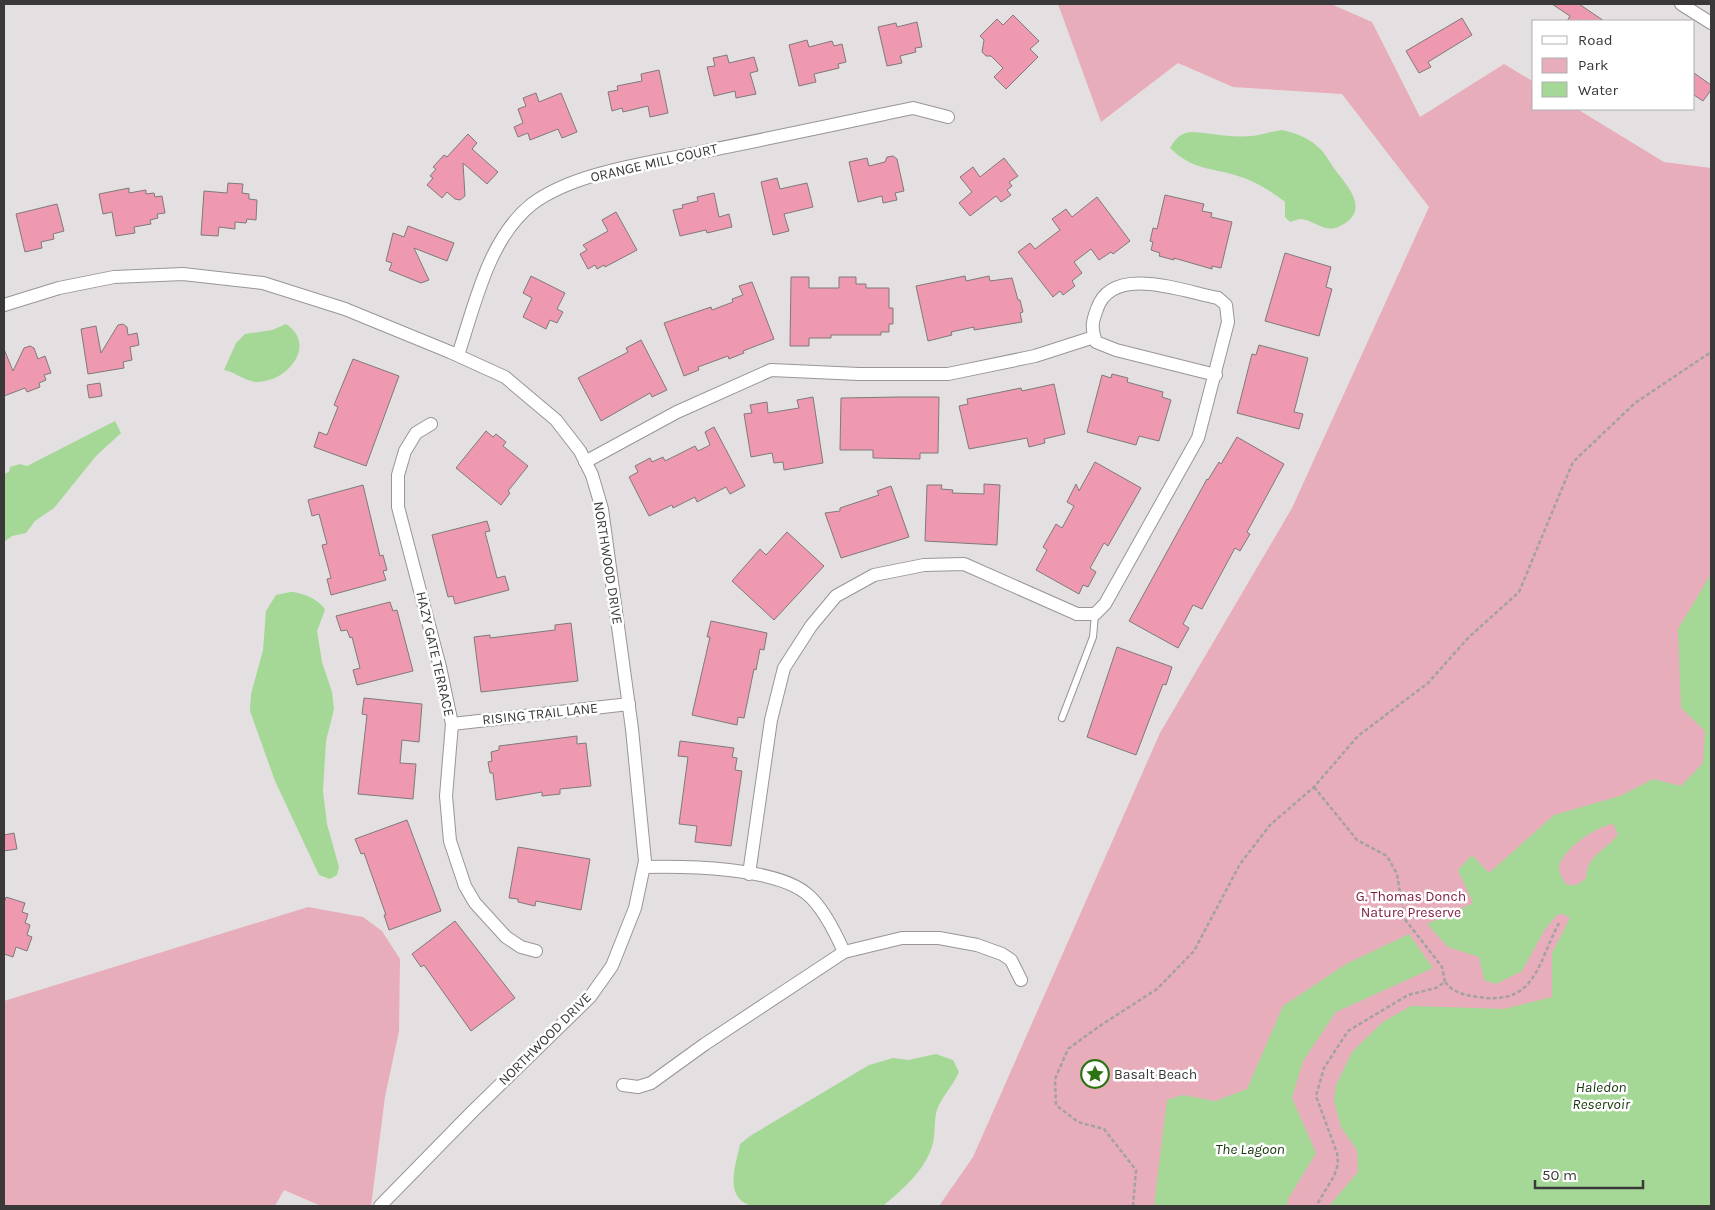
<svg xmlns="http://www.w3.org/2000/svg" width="1715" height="1210" viewBox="0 0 1715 1210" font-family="Karla,sans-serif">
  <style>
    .green { fill: #e7adbb }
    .water { fill: #a5d897; fill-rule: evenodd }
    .building { fill: #ee99af; stroke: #7e7a7b }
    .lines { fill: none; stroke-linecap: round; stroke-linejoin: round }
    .service-casing { stroke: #999596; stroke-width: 8 }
    .minor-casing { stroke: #999596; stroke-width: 14 }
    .path { stroke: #a4a1a2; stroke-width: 2.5; stroke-dasharray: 4 2.5; stroke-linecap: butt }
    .service { stroke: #fff; stroke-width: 6 }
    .minor { stroke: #fff; stroke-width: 12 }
    .labels { text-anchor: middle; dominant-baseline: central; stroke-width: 5; stroke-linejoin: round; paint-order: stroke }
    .street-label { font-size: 14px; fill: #3a3838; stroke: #fff }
    .park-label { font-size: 14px; fill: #822144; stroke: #fff }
    .poi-label { font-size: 14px; fill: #3a3838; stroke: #fff; text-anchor: start }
    .water-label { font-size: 15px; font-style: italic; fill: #15360a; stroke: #fff }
  </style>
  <rect width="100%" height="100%" fill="#e4e0e1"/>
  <g class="green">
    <path d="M1058,4H1331L1372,22L1420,117L1504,64L1534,82V109H1577L1664,162L1711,168V1206H939L973,1157L1160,733L1292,508L1429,207L1342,94L1233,87L1178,63L1101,122Z"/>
    <path d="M308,907L363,917L382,931L400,959L399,1031L385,1097L371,1206H321L284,1190L275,1206H4V1001Z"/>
  </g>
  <g class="water">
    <path d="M1282,130C1295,133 1307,137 1317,146C1325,152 1330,163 1336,171C1350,189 1371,212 1338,227C1324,233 1314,220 1301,219C1298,219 1293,221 1290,222L1285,217V202C1272,192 1257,182 1241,177C1212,167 1193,171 1170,148C1182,127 1192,132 1212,134C1224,136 1240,137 1252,136C1262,135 1272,131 1282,130Z"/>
    <path d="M286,324C318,345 287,383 256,382C245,381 235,372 224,370L236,343L245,334L272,330Z"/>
    <path d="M115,421L121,433L96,456L54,508L35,521L26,533L12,536L4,542V474L9,472L10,467L20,464L27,466Z"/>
    <path d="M1711,574V1206H1329L1358,1172L1357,1150L1341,1127L1334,1100L1336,1085L1352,1052L1383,1022L1411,1006L1504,1009L1552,997V953L1570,918L1563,914L1557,915L1545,929L1522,971L1496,984L1484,980L1479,957L1448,947L1427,924L1473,903L1458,870L1472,855L1489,873L1554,815L1620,796L1653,779L1681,786L1703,763L1705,731L1681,708L1678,629ZM1613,824L1618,834C1607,851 1587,853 1586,878L1577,885H1567C1563,880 1559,874 1559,867C1562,849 1597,826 1613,824Z"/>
    <path d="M290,592C301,592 321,600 325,610L317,631L322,662L332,692L334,709L326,741L323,791L327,824L339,867L337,875L330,879L319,875L275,781L250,711L251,694L263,650L266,611L276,595Z"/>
    <path d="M1409,934L1433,968L1336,1012L1303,1061L1292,1098L1316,1153L1288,1199L1287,1206H1154L1167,1100L1183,1095L1215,1101L1247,1089L1283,1006L1346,964Z"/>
    <path d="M936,1054L953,1060L959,1072C954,1084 945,1093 939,1105C933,1116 936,1131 933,1143C926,1170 903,1189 883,1206H751C723,1197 736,1165 740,1144L750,1136L869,1065L893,1058L908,1060Z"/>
  </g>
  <g class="building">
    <path d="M1552,4H1579L1604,21H1567L1570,16Z"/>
    <path d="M1013,15L1039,41L1030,49L1038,57L1006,89L994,77L1003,68L991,56H986L982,52L984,40L980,36L997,19L1003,25Z"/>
    <path d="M1462,18L1472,35L1428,62L1431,67L1419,73L1406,51Z"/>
    <path d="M917,22L922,47L915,48L916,52L900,56L902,63L887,66L878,27L896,23L897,27Z"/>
    <path d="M807,40L809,47L832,41L834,46L842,44L846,62L838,64L839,68L814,74L816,82L799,86L789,45Z"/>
    <path d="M727,55L729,63L754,57L758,71L750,73L756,94L736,98L735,91L714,96L707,67L715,66L713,58Z"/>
    <path d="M659,70L668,113L650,117L648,106L623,112L622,108L612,111L608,92L618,90L617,86L642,81L641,74Z"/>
    <path d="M1694,73L1711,85V90L1703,101L1694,95Z"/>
    <path d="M536,93L539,102L561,93L577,132L562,138L558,129L530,140L528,133L518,137L514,127L523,123L518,109L526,106L523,98Z"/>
    <path d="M468,134L477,143L472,149L498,172L487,184L463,163L465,196L460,200L455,199L447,192L442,198L427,185L433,178L430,176L436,169L433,167L444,155L447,157Z"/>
    <path d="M893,156L897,159L904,191L895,193L897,200L883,203L882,196L858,202L849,162L867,158L869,166L885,162L887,157Z"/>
    <path d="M1004,158L1018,176L1009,182L1012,186L1007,190L1011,195L1001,202L996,196L970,216L959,203L972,192L960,177L973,167L980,177Z"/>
    <path d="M777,178L780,189L807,183L813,207L784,214L789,231L773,235L761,182Z"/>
    <path d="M228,183L243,184L242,193L249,194V199L257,200L256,220L247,219L246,223L235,222V229L219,227L218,236L201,235L204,191L227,193Z"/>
    <path d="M129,188V193L146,190V194L154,193L155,197L162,196L165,213L157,214L158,218L150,220L151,224L134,227L135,233L116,236L112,212L103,214L99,194Z"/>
    <path d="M714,193L719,217L729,214L732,227L707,233L706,230L680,236L673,210L683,208L682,205L698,201L697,197Z"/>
    <path d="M1165,195L1204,204L1202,211L1212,213L1211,217L1232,222L1221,268L1212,266V269L1174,258V260L1159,256L1160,253L1151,250L1153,242L1150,241L1153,228L1157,229Z"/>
    <path d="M1097,197L1130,241L1113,254L1111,252L1099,260L1091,249L1074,262L1082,273L1072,281L1075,286L1063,295L1060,291L1053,297L1018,252L1030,243L1035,249L1060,230L1052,219L1066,209L1072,217Z"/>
    <path d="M57,204L64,231L53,234L54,239L41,242L42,248L25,252L16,214Z"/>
    <path d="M616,212L637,250L605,267L604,265L597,269L595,265L588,269L580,254L587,250L583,245L608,231L602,220Z"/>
    <path d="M408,226L454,243L447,261L414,248L429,280L421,283L389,270L392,263L386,261L393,233L404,237Z"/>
    <path d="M1285,253L1331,267L1326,287L1332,289L1319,336L1265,321Z"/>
    <path d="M531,276L565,293L557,309L563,312L557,323L550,320L546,329L523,317L532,298L523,293Z"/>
    <path d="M965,276L966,281L989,276L990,281L1012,278L1018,300H1020L1023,312L1020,313L1022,322L974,330V327L951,332L952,335L928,341L916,286Z"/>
    <path d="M791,277H809V288H839V277H856V284H866V288H889V308H893V324H889V332H881V335H831V338H809V346H790Z"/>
    <path d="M752,282L774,339L743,351L744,353L729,359L728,356L698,367L699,370L684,376L664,323L711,307L712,310L733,302L732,299L743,295L739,286Z"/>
    <path d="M123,324L127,327L128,335L137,333L139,345L130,347L132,360L123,362L124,368L88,374L81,329L96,326L101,353L118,325Z"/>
    <path d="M641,340L667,390L652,397L650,393L601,421L578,378L628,352L626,348Z"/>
    <path d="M1259,345L1308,358L1294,412L1303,414L1299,429L1237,413L1252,354L1256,355Z"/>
    <path d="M30,346L34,348L38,359L45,356L51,373L44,375L46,380L39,383L40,387L27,392L25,388L4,396V349L13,371L24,348Z"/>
    <path d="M353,359L399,376L366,466L314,447L319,432L327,435L338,407L334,405Z"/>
    <path d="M1112,374L1128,378L1127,382L1163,392L1162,397L1171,400L1159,441L1139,436L1136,445L1087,432L1102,375L1111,378Z"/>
    <path d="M100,383L102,396L89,398L87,385Z"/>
    <path d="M1054,384L1065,434L1044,439L1045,443L1029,447L1027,438L969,449L959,406L968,404L967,399L1021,388L1022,391Z"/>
    <path d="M813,397L823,463L784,470L783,462L774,463L772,453L751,457L744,414L752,413L750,405L767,402L768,413L799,408L797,400Z"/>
    <path d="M899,397H939L938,453H920V459L873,458V450H840L841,398Z"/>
    <path d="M714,427L745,486L730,494L726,487L697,502L695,497L673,508L672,505L649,516L629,477L638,472L635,466L650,458L652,462L663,457L665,461L695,446L698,451L710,445L705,432Z"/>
    <path d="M486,431L493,437L496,434L506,442L503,446L528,466L508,491L510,493L501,505L456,468Z"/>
    <path d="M1237,437L1284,464L1247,532L1250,534L1240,551L1235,548L1202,609L1193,605L1183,624L1189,628L1178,648L1129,621L1207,479L1208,480L1219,462L1221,464Z"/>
    <path d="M1095,462L1141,488L1108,546L1104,543L1090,568L1096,572L1088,587L1083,585L1079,594L1036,570L1047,550L1043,547L1056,524L1062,528L1074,506L1067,502L1076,484L1079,491Z"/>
    <path d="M984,484L1000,485L997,545L925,541L927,485H942L941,489L953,490L952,493L984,494Z"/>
    <path d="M363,485L380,556L383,555L387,570L383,571L386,580L331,595L327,579L331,578L322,545L327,544L319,514L312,516L308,500Z"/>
    <path d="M891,486L909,537L841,558L825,513L840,511V508L879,495L877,491Z"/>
    <path d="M487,521L490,531L485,532L497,578L505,576L509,590L455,604L453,596L448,597L432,535Z"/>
    <path d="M787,532L824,566L774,620L732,581L760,549L766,555Z"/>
    <path d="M390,602L393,611L397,610L413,671L357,685L353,670L360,668L352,637L350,638L347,630L341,631L336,616Z"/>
    <path d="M711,621L767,633L764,650L760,649L756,670L754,669L744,718L738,717L737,725L692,715L710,637H707Z"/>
    <path d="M571,623L578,681L481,692L474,637L490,635V638L555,630V625Z"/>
    <path d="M1117,647L1172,667L1166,685L1163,684L1136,755L1087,737Z"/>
    <path d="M364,698L422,704L419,742L402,740L400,763L416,764L413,799L358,794L367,715L362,714Z"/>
    <path d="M577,736V744L586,743L591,786L560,789V794L542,796V792L496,800L493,773H490L488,762L492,761L491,752L499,750V746Z"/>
    <path d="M680,741L734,748L732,757L737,758L735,770L742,771L731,846L695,842L697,826L679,824L688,757L678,756Z"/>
    <path d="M407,820L441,911L389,930L384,915H386L364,853L361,854L355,839Z"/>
    <path d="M14,833L17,849L4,851V835Z"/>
    <path d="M518,847L590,859L581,910L536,901L535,906L518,902V899L509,898Z"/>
    <path d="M6,897L25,903L22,912L28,914L25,923L30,925L27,935L32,937L27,951L16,947L13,957L4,954V903Z"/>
    <path d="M455,921L515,998L471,1031L424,965L421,967L412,954Z"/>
  </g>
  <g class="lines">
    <defs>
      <path id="service" d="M1062,718L1093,637L1095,614"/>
      <g id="minor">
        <path d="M1681,4L1711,23"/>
        <path d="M4,305L59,288L114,277L183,274L263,283L345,309L450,352L505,377L556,420L580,451L592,475L602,509L632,729L645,861L635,908L612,966L590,997L473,1111L380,1206"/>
        <path d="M458,355C475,305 488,239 532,204C574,172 650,163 701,152C772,138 842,123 913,108L948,117"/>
        <path d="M431,424L416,433L405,451L398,475V507L440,667L452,724L446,796L450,841L465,886L475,903L506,937L521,947L536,951"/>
        <path d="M585,462L677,412L771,370L859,374H948L1035,356L1094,337"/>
        <path d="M452,724L629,704"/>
        <path d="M644,867C685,866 775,867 807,894C823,907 836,934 844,952"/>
        <path d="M749,874L771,720L784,668L811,626L836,596L874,575L924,565L964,564L1077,614H1095L1105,604L1198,438L1228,322L1226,305L1218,298C1185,292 1112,263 1097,309C1092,322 1091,328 1096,342L1116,350L1216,375"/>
        <path d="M623,1085L638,1087L651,1083L705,1044L844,952L902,938H939L977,945L1002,954L1011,960L1021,980"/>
      </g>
    </defs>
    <use href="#service" class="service-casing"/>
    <use href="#minor" class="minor-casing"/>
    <g class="path">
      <path d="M1314,787L1357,840L1387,856L1397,874L1404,918L1442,967L1445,982L1436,988L1408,995L1348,1031L1324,1068L1316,1096L1337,1153L1338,1164L1334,1176L1316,1206"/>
      <path d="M1445,982C1454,993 1464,995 1479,997C1536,1006 1538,962 1559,923"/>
      <path d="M1133,1206L1136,1170L1104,1129L1078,1122L1056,1105L1055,1079L1068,1049L1101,1025L1157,989L1194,951L1240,864L1270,825L1314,787L1358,736L1428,683L1469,637L1519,592L1573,462L1635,403L1711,352"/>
    </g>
    <use href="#service" class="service"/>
    <use href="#minor" class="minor"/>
  </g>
  <defs>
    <symbol id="sight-ring" viewBox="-11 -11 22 22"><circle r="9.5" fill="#fff" stroke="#2d7313" stroke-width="1.5"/><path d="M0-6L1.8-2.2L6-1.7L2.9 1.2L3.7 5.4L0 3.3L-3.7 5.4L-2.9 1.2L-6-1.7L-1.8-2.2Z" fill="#2d7313"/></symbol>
  </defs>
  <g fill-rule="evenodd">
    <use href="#sight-ring" x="1079" y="1058" width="32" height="32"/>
  </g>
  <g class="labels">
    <g class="street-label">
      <text transform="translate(654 163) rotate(-13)">ORANGE MILL COURT</text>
      <text transform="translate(608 563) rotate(81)">NORTHWOOD DRIVE</text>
      <text transform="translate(435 654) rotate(77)">HAZY GATE TERRACE</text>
      <text transform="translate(540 714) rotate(-6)">RISING TRAIL LANE</text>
      <text transform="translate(545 1039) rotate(-45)">NORTHWOOD DRIVE</text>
    </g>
    <g class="park-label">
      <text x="1411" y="896">G. Thomas Donch<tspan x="1411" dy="16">Nature Preserve</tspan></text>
    </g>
    <g class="poi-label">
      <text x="1114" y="1074">Basalt Beach</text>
    </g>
    <g class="water-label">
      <text x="1601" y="1087">Haledon<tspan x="1601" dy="17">Reservoir</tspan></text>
      <text x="1250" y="1149">The Lagoon</text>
    </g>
  </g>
  <rect width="1715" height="1210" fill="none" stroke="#3a3838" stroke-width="10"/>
  <rect x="1532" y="20" width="162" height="90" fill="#ffffff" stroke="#b0afaf"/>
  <rect x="1542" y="36" width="25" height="8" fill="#ffffff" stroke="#b0afaf"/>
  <text x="1578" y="45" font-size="15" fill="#3a3838">Road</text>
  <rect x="1542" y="58" width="25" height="15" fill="#e7adbb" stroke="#b0afaf"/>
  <text x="1578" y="70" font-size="15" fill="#3a3838">Park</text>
  <rect x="1542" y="82" width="25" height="15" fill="#a5d897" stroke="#b0afaf"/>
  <text x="1578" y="95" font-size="15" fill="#3a3838">Water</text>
  <path d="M1535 1180v8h108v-8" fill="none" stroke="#3a3838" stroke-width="2.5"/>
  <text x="1542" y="1180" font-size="15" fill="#3a3838" stroke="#ffffff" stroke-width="4" paint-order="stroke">50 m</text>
</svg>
